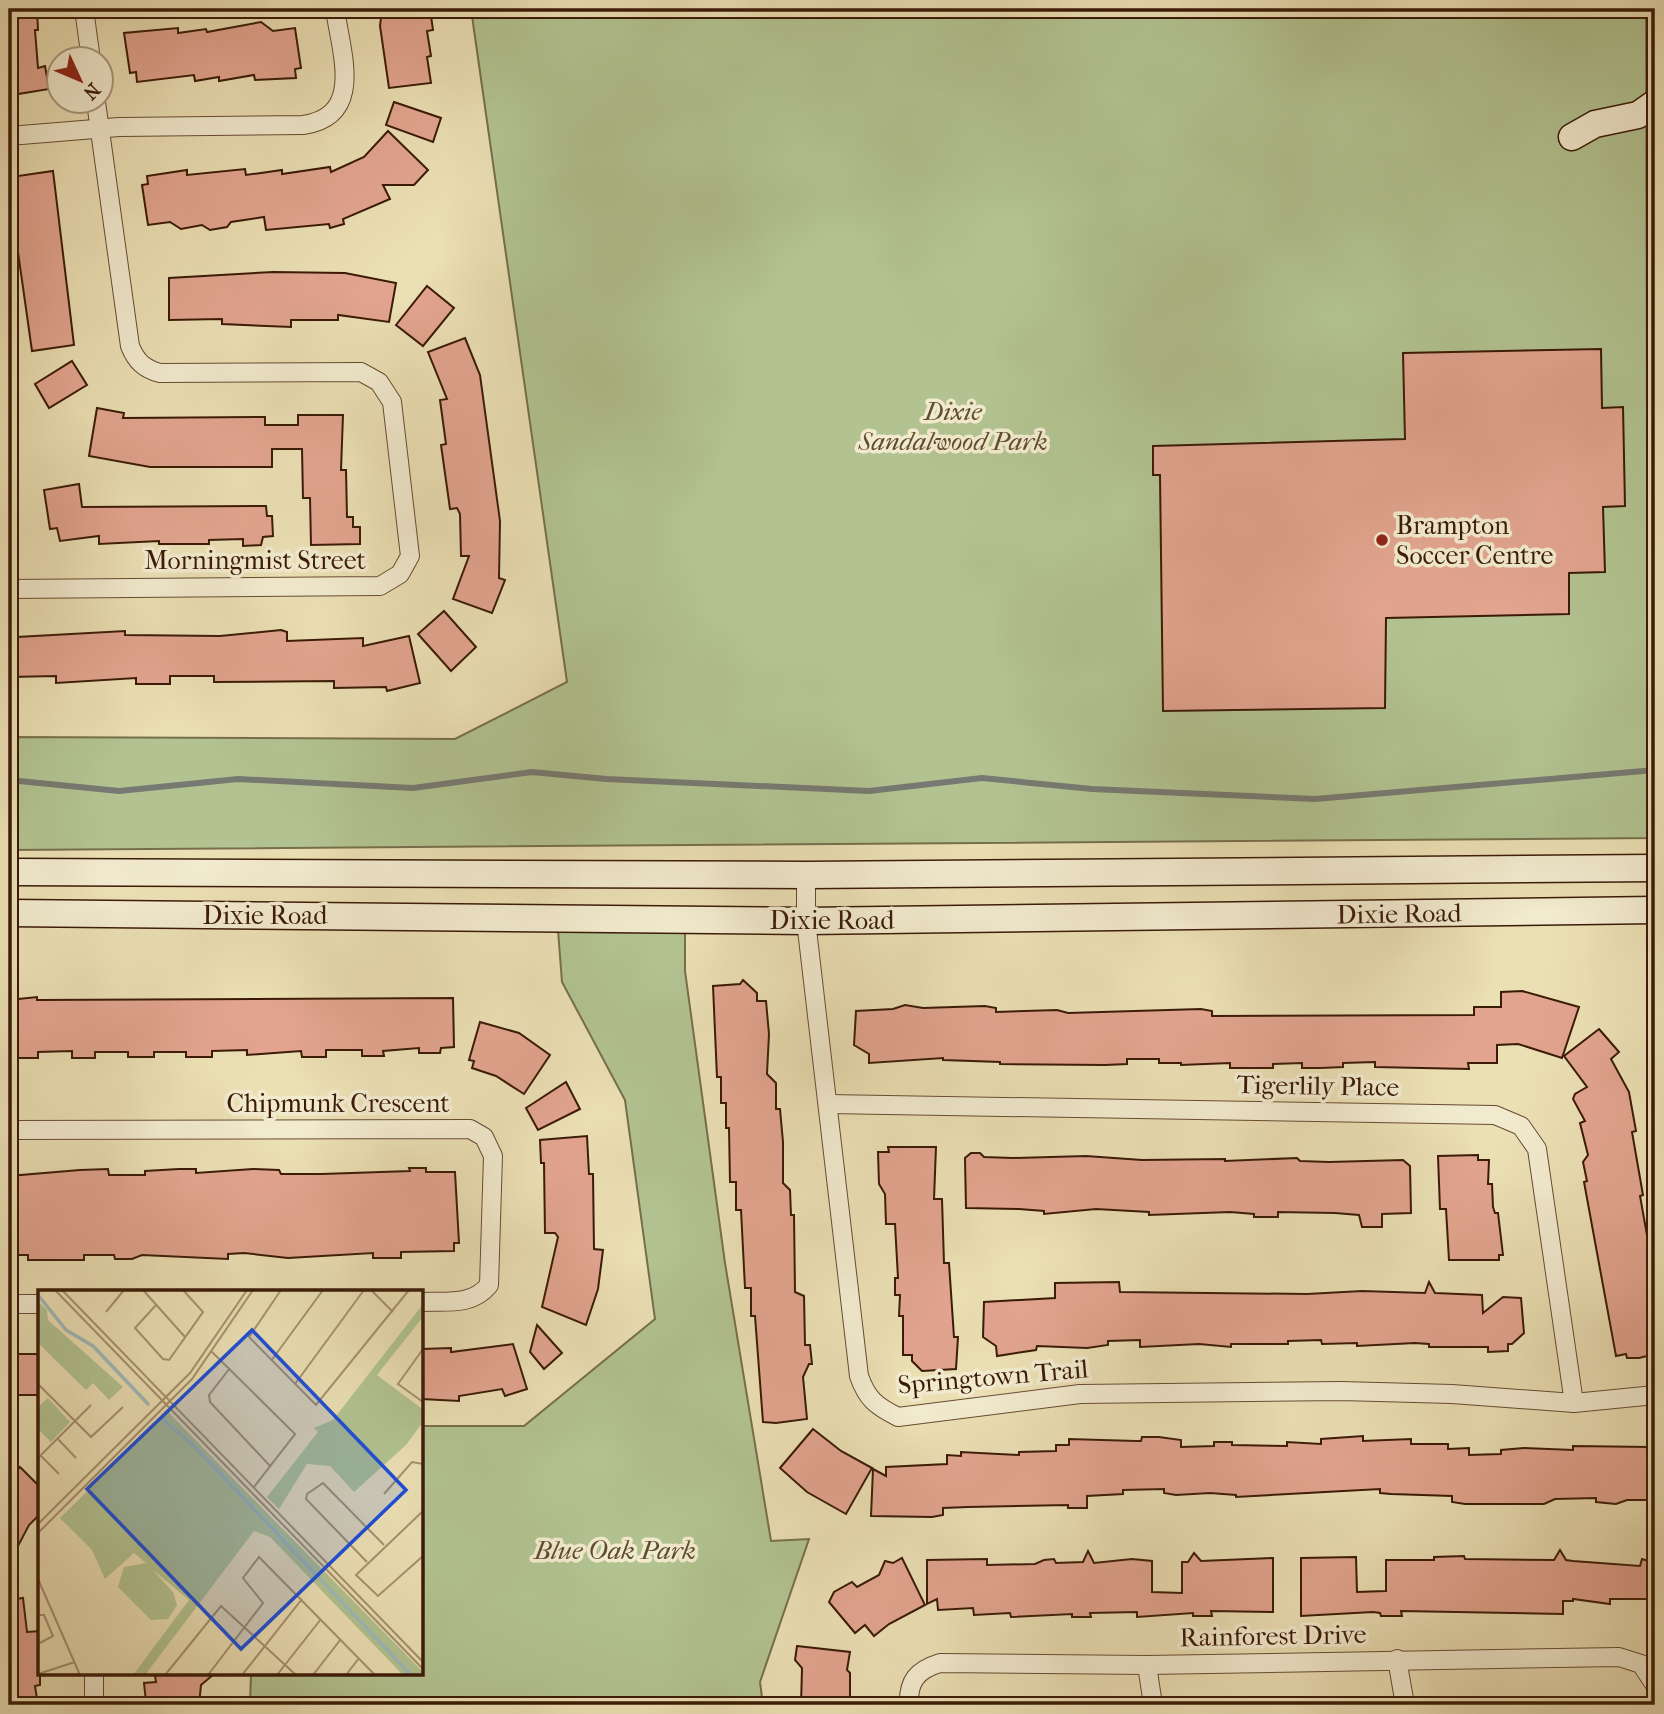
<svg xmlns="http://www.w3.org/2000/svg" width="1664" height="1714" viewBox="0 0 1664 1714" font-family="'IM FELL French Canon',serif">
  <style>
    .green { fill: #b2c391; stroke: #766f4c; stroke-width: 2 }
    .lines { fill: none; stroke-linecap: round; stroke-linejoin: round }
    .stream { stroke: #777a72; stroke-width: 6 }
    .building { fill: #e2a48f; stroke: #3b1b07; stroke-width: 2 }
    .minor-casing { stroke: #674c32; stroke-width: 20 }
    .secondary-casing { stroke: #3b1b07; stroke-width: 29 }
    .minor { stroke: #f2eace; stroke-width: 18 }
    .secondary { stroke: #f2eace; stroke-width: 26 }
    .poi-dot { fill: #8f2418; stroke: #f2eace; stroke-width: 2.5 }
    .labels { text-anchor: middle; dominant-baseline: central; stroke-width: 7; stroke-linejoin: round; paint-order: stroke }
    .park-label { font-size: 26px; font-style: italic; fill: #5f4d30; stroke: #f2eace }
    .poi-label { font-size: 26px; fill: #3b1b07; stroke: #f2eace; text-anchor: start }
    .street-label { font-size: 26px; fill: #3b1b07; stroke: #f2eace }
    .inset-river { fill: none; stroke: #9fb9b9; stroke-width: 3.5 }
    .inset-road { fill: none; stroke: #a5916f; stroke-width: 2 }
    .view { fill: #1d4ed8; fill-opacity: 0.15; stroke: #1d4ed8; stroke-width: 3.5 }
    .inset-edge { fill: none; stroke: #3b1b07; stroke-width: 3.5 }
  </style>
  <rect width="100%" height="100%" fill="#ebdfb4"/>
  <filter id="stains"><feTurbulence type="fractalNoise" baseFrequency=".00286" numOctaves="4"/><feColorMatrix values="0 0 0 0 .2 0 0 0 0 .09 0 0 0 0 .02 0 0 0 .5 -.17"/></filter>
  <radialGradient id="worn" r=".72"><stop offset=".6" stop-color="#630" stop-opacity="0"/><stop offset="1" stop-color="#630" stop-opacity=".3"/></radialGradient>
  <g class="green">
    <path d="M471,9H1646L1647,414L1655,570V838L9,850V737L455,739L567,682Z"/>
    <path d="M558,930L685,933V971L725,1263L771,1541L809,1539L760,1682L763,1705H250L251,1674H422V1426H524L655,1319L625,1100L562,982Z"/>
  </g>
  <g class="lines">
    <path class="stream" d="M9,780L119,791L238,779L413,788L532,772L606,779L869,791L982,778L1092,789L1315,799L1655,770"/>
  </g>
  <g class="building">
    <path d="M37,9L38,30H35L38,68L45,66L49,89L18,94L9,36V12Z"/>
    <path d="M382,9H430L433,30L427,31L431,56L427,57L431,83L389,88L380,26Z"/>
    <path d="M261,22L273,31L295,28L301,68L295,69L296,78L255,80L254,75L219,81V77L195,81L194,75L137,82L136,72L130,73L124,33L178,28V33L206,29L207,32Z"/>
    <path d="M394,102L441,118L433,142L386,125Z"/>
    <path d="M388,131L428,170L414,185H383L390,199L343,219L344,224L330,228L329,224L266,230L264,217L231,222L227,227L210,230L202,225L181,229L170,222L148,225L142,185L148,184L147,176L187,170V175L245,169L246,175L282,170V174L330,167L331,172L364,157Z"/>
    <path d="M53,171L74,345L32,351L14,224L17,223L11,177Z"/>
    <path d="M273,272L345,273L396,283L389,322L338,315V320H291V327L222,324V319L169,320V278Z"/>
    <path d="M427,286L454,308L423,346L396,325Z"/>
    <path d="M465,338L480,375L500,521L499,578L505,580L492,613L453,599L469,556H461L460,514L457,508L450,509L441,445L446,444L440,400L447,399L428,352Z"/>
    <path d="M1601,349L1602,408L1623,407L1625,506L1603,507L1605,572L1569,573V614L1386,618L1385,708L1163,711L1160,475H1153V446L1405,439L1403,353Z"/>
    <path d="M72,361L87,385L49,408L35,384Z"/>
    <path d="M97,408L124,413L123,418L265,417V425H298V415H343L341,470H346L347,517H353V527H360V544L311,545L310,498H303L302,449H272V467H150L89,456Z"/>
    <path d="M79,484L82,507L266,506L267,516H272L273,536L263,537L261,545L243,546V539L209,540V544H159V541L99,544V536L60,541L57,528L50,529L44,490Z"/>
    <path d="M444,611L476,647L451,671L418,634Z"/>
    <path d="M281,630L287,632V641L363,638V646L409,636L420,683L387,691L386,687L334,688V681L214,682V676H170V684H136V678L56,683V676L9,677V643H17V637L125,631V635L220,636Z"/>
    <path d="M743,980L757,993V1001H766L769,1034L767,1074L776,1083V1109H780L783,1142V1183L790,1190L791,1215H794L795,1292L804,1296L805,1345H810L812,1364H809L803,1377L807,1419L776,1423L763,1422L755,1316H751V1288H745L741,1210H736V1182H730L729,1128H726V1103H721V1077H717L713,986L740,984Z"/>
    <path d="M1522,991L1579,1007L1562,1058L1518,1044L1497,1045V1063H1468L1469,1069L1375,1067V1062L1343,1063V1067L1320,1068H1302V1063L1273,1064V1068H1230V1063L1181,1065V1063H1159V1059H1127V1064L1105,1065L1000,1064V1062L943,1060V1058L869,1063V1054L854,1045L856,1011L893,1009L905,1005L923,1008L985,1006L996,1008V1012L1057,1010L1068,1013L1201,1009L1212,1011V1016L1474,1015V1007H1501V992Z"/>
    <path d="M37,997V1000L453,998L454,1047L441,1048L440,1053H419V1048L383,1051L384,1056H362V1050H326V1057H302L301,1051L247,1055V1050L212,1051V1057H186V1052H154V1057H128V1052H95V1058H72V1051L38,1052V1058H15L14,1051H9V1000Z"/>
    <path d="M480,1022L519,1033L550,1055L524,1094L496,1076L472,1068L474,1061L469,1060Z"/>
    <path d="M1599,1029L1619,1052L1611,1059L1629,1092L1636,1131L1632,1132L1643,1195L1640,1196L1655,1280V1354L1639,1358H1627L1626,1354L1616,1356L1584,1182L1587,1181L1583,1162L1588,1155L1580,1123L1585,1121L1573,1099L1575,1094L1587,1087L1564,1056Z"/>
    <path d="M566,1082L580,1109L538,1130L526,1108Z"/>
    <path d="M587,1136L589,1174H593L594,1249L603,1250L598,1289L586,1325L542,1307L558,1237L555,1233H545L544,1163H541L540,1140Z"/>
    <path d="M888,1147H936L934,1199H942L944,1263H949L954,1337H958L956,1369L922,1371L912,1361V1355H903V1316H899L900,1295H895V1278H898L895,1224H886L885,1194L879,1184L878,1152H889Z"/>
    <path d="M971,1153H980L984,1157L1013,1158L1086,1156L1142,1160L1225,1159V1161L1297,1158L1300,1161L1329,1162L1403,1160L1410,1166L1411,1213L1382,1214V1227H1362L1359,1215L1335,1213L1278,1212V1217H1254V1214L1230,1212L1149,1215V1212L1096,1209L1044,1214V1211L1019,1209L966,1208L965,1158Z"/>
    <path d="M1478,1155V1160H1489L1488,1184H1492L1493,1207L1495,1213H1498L1503,1255H1499V1260H1449L1446,1209H1440L1438,1156Z"/>
    <path d="M409,1168H426V1172H455L459,1243H454V1251L401,1252V1258H373V1253L288,1258L244,1253L228,1254V1259L142,1255L132,1259H115L114,1255H84V1260H28V1255H9V1176L80,1170L108,1169L109,1175H145V1171L179,1169H196V1173L253,1169L279,1170L281,1174H322L410,1171Z"/>
    <path d="M1119,1282L1120,1292L1307,1294L1362,1291L1425,1293L1429,1282L1435,1293L1482,1295L1483,1313L1503,1297L1521,1298L1524,1333L1512,1344H1508V1351L1488,1352V1347H1429V1344L1415,1343L1357,1346V1343L1322,1344L1321,1340L1288,1341V1344H1231V1347L1199,1344L1140,1347V1340L1108,1341V1345L1087,1348L1037,1346L1036,1350L997,1356L996,1346L983,1337L984,1302L1055,1298V1283Z"/>
    <path d="M537,1325L562,1353L544,1369L530,1352Z"/>
    <path d="M513,1344L527,1389L505,1396L502,1389L459,1396V1401L422,1399V1349L451,1348V1352Z"/>
    <path d="M15,1354H38L40,1395H15V1391H9V1356H15Z"/>
    <path d="M813,1429L841,1451L872,1468L846,1514L807,1492L780,1468Z"/>
    <path d="M1363,1436V1441L1411,1439V1444H1448V1449L1469,1448V1455L1501,1454V1450L1524,1448L1573,1450V1446L1649,1447L1650,1450H1655V1500H1627L1616,1504L1596,1502V1498L1555,1499L1544,1504H1465L1452,1502V1496L1391,1494L1380,1493V1489L1236,1497V1495L1210,1493L1176,1495L1164,1493V1489L1123,1490V1494L1087,1496V1508H1068V1505L968,1507L943,1508V1515L932,1517L871,1516L873,1469L886,1476V1467L947,1464V1455L961,1456V1452L1019,1455V1452L1056,1451V1445H1069V1439L1136,1441H1141L1142,1437H1159L1181,1440V1447L1214,1446V1442H1232V1445L1287,1446V1442L1321,1444V1439Z"/>
    <path d="M20,1467L40,1487V1514L29,1525L9,1563V1478Z"/>
    <path d="M1560,1550L1566,1560L1573,1561L1640,1566L1642,1559L1655,1563V1599H1610V1604L1573,1599V1601H1563V1614L1401,1611L1402,1616H1381L1380,1613L1373,1612L1301,1616V1558L1356,1557L1357,1592L1386,1591V1560H1434V1557L1464,1556L1465,1559L1554,1560Z"/>
    <path d="M1088,1551L1094,1563L1132,1559L1152,1561V1592L1182,1593V1562H1188L1194,1553L1201,1561L1273,1558V1612L1211,1611L1212,1616H1193V1613L1137,1617V1612L1090,1613L1091,1617H1072V1614L1011,1617L1010,1613L974,1615L973,1608L938,1610L937,1599L927,1604V1560L987,1559V1565L1035,1564L1044,1560L1054,1559L1056,1563L1083,1562Z"/>
    <path d="M902,1558L925,1605L889,1624L874,1636L865,1625L855,1633L829,1602L834,1592L852,1582L857,1587L879,1575L885,1561L893,1563Z"/>
    <path d="M23,1598L27,1632L40,1631V1685L35,1686L38,1705H9V1600Z"/>
    <path d="M797,1646L850,1652L847,1670L850,1673V1705H801L802,1668L795,1660Z"/>
    <path d="M162,1674H214L201,1685L199,1705H161V1701L146,1702L144,1683L156,1682L155,1676Z"/>
  </g>
  <g class="lines">
    <defs>
      <g id="minor">
        <path d="M84,9L91,60"/>
        <path d="M9,136L119,127L303,125C365,116 341,53 335,9"/>
        <path d="M9,589L380,586L400,574L410,556L392,402L379,382L361,372L160,373C144,369 136,361 130,346L96,102"/>
        <path d="M806,875V921L859,1376C867,1399 876,1406 898,1417L1080,1394L1341,1391L1452,1394L1574,1403L1655,1395"/>
        <path d="M828,1104L1495,1115L1521,1126L1537,1149L1574,1403"/>
        <path d="M9,1130L470,1129L484,1137L493,1156L489,1285C472,1306 447,1301 422,1302"/>
        <path d="M9,1304H40"/>
        <path d="M1397,1659L1405,1705"/>
        <path d="M1147,1665L1153,1705"/>
        <path d="M94,1705V1674"/>
        <path d="M909,1705C908,1681 917,1670 940,1663L1147,1665L1619,1657L1641,1664L1655,1685"/>
      </g>
      <g id="secondary">
        <path d="M1572,137L1595,124L1638,115L1655,103"/>
        <path d="M9,872L806,875L1655,868"/>
        <path d="M9,913L806,921L1655,910"/>
      </g>
    </defs>
    <use href="#minor" class="minor-casing"/>
    <use href="#secondary" class="secondary-casing"/>
    <use href="#minor" class="minor"/>
    <use href="#secondary" class="secondary"/>
  </g>
  <circle class="poi-dot" cx="1382" cy="540" r="7"/>
  <g class="labels">
    <g class="park-label">
      <text x="953" y="411">Dixie<tspan x="953" dy="30">Sandalwood Park</tspan></text>
      <text x="615" y="1550">Blue Oak Park</text>
    </g>
    <g class="poi-label">
      <text x="1396" y="525">Brampton<tspan x="1396" dy="30">Soccer Centre</tspan></text>
    </g>
    <g class="street-label">
      <text x="255" y="560">Morningmist Street</text>
      <text transform="translate(1399 914) rotate(-1)">Dixie Road</text>
      <text x="265" y="915">Dixie Road</text>
      <text x="832" y="920">Dixie Road</text>
      <text transform="translate(1318 1086) rotate(1)">Tigerlily Place</text>
      <text x="338" y="1103">Chipmunk Crescent</text>
      <text transform="translate(993 1377) rotate(-5)">Springtown Trail</text>
      <text transform="translate(1273 1636) rotate(-1)">Rainforest Drive</text>
    </g>
  </g>
  <g transform="translate(38 1290)">
    <rect width="385" height="385" fill="#ebdfb4"/>
    <path d="M0,11L9,20L10,30L85,97L71,110L55,93L48,100L0,53ZM385,14V27L339,85L383,118L385,132L368,155L316,202L292,176L269,174L241,219L229,207L280,142L276,138L295,130ZM10,108L32,132L13,152L0,139V117ZM130,122L385,382V385H365L232,247L216,241L107,385H95L151,310L114,279L135,302L139,315L130,329L113,330L80,297L86,277L108,273L96,263L67,289L54,260L22,228Z" fill="#b2c391"/>
    <path class="inset-river" d="M0,5L28,40L55,56L111,115M123,128L158,158L373,385"/>
    <path class="inset-road" d="M17,0L385,379M24,0L385,372M105,0L147,47M243,0L211,47L278,115L371,0M333,0L355,22M118,15L97,38L125,69L131,70L165,22L145,0M68,22L86,0M385,59L360,94L385,112M173,61L257,144L216,197M233,71L285,0M192,78L171,105L172,112L233,177M0,94L53,147L85,117M257,94L326,0M19,148L38,168M2,165L21,184M0,168L53,115M346,204L374,172L385,174M385,221L318,285L340,306L385,266M0,234L152,83L209,0M0,243L154,89L215,0M329,272L268,209L269,204L285,193L346,255M0,289L42,385M0,325H6L15,346L0,354M0,384L37,372M127,385L183,316L258,385M170,385L225,313L205,288L221,267L337,385M204,385L264,309M239,385L283,329M275,385L303,349M308,385L321,368"/>
    <path class="view" d="M214,40L368,200L203,359L49,199Z"/>
    <rect width="385" height="385" class="inset-edge"/>
  </g>
  <rect width="1664" height="1714" fill="none" stroke="#ebdfb4" stroke-width="35"/>
  <rect x="10" y="10" width="1643" height="1693" fill="none" stroke="#3b1b07" stroke-width="3.5"/>
  <rect x="18" y="18" width="1629" height="1679" fill="none" stroke="#3b1b07" stroke-width="2"/>
  <g transform="translate(80 80) rotate(134)"><circle r="33" fill="#f2eace" stroke="#a9977e" stroke-width="2"/>
  <path d="M0-5L12 26L0 18L-12 26Z" fill="#8f2418"/>
  <text y="-10" font-size="19" font-weight="bold" text-anchor="middle" fill="#3b1b07">N</text>
  </g>
  <rect width="100%" height="100%" filter="url(#stains)"/>
  <rect width="100%" height="100%" fill="url(#worn)"/>
</svg>
